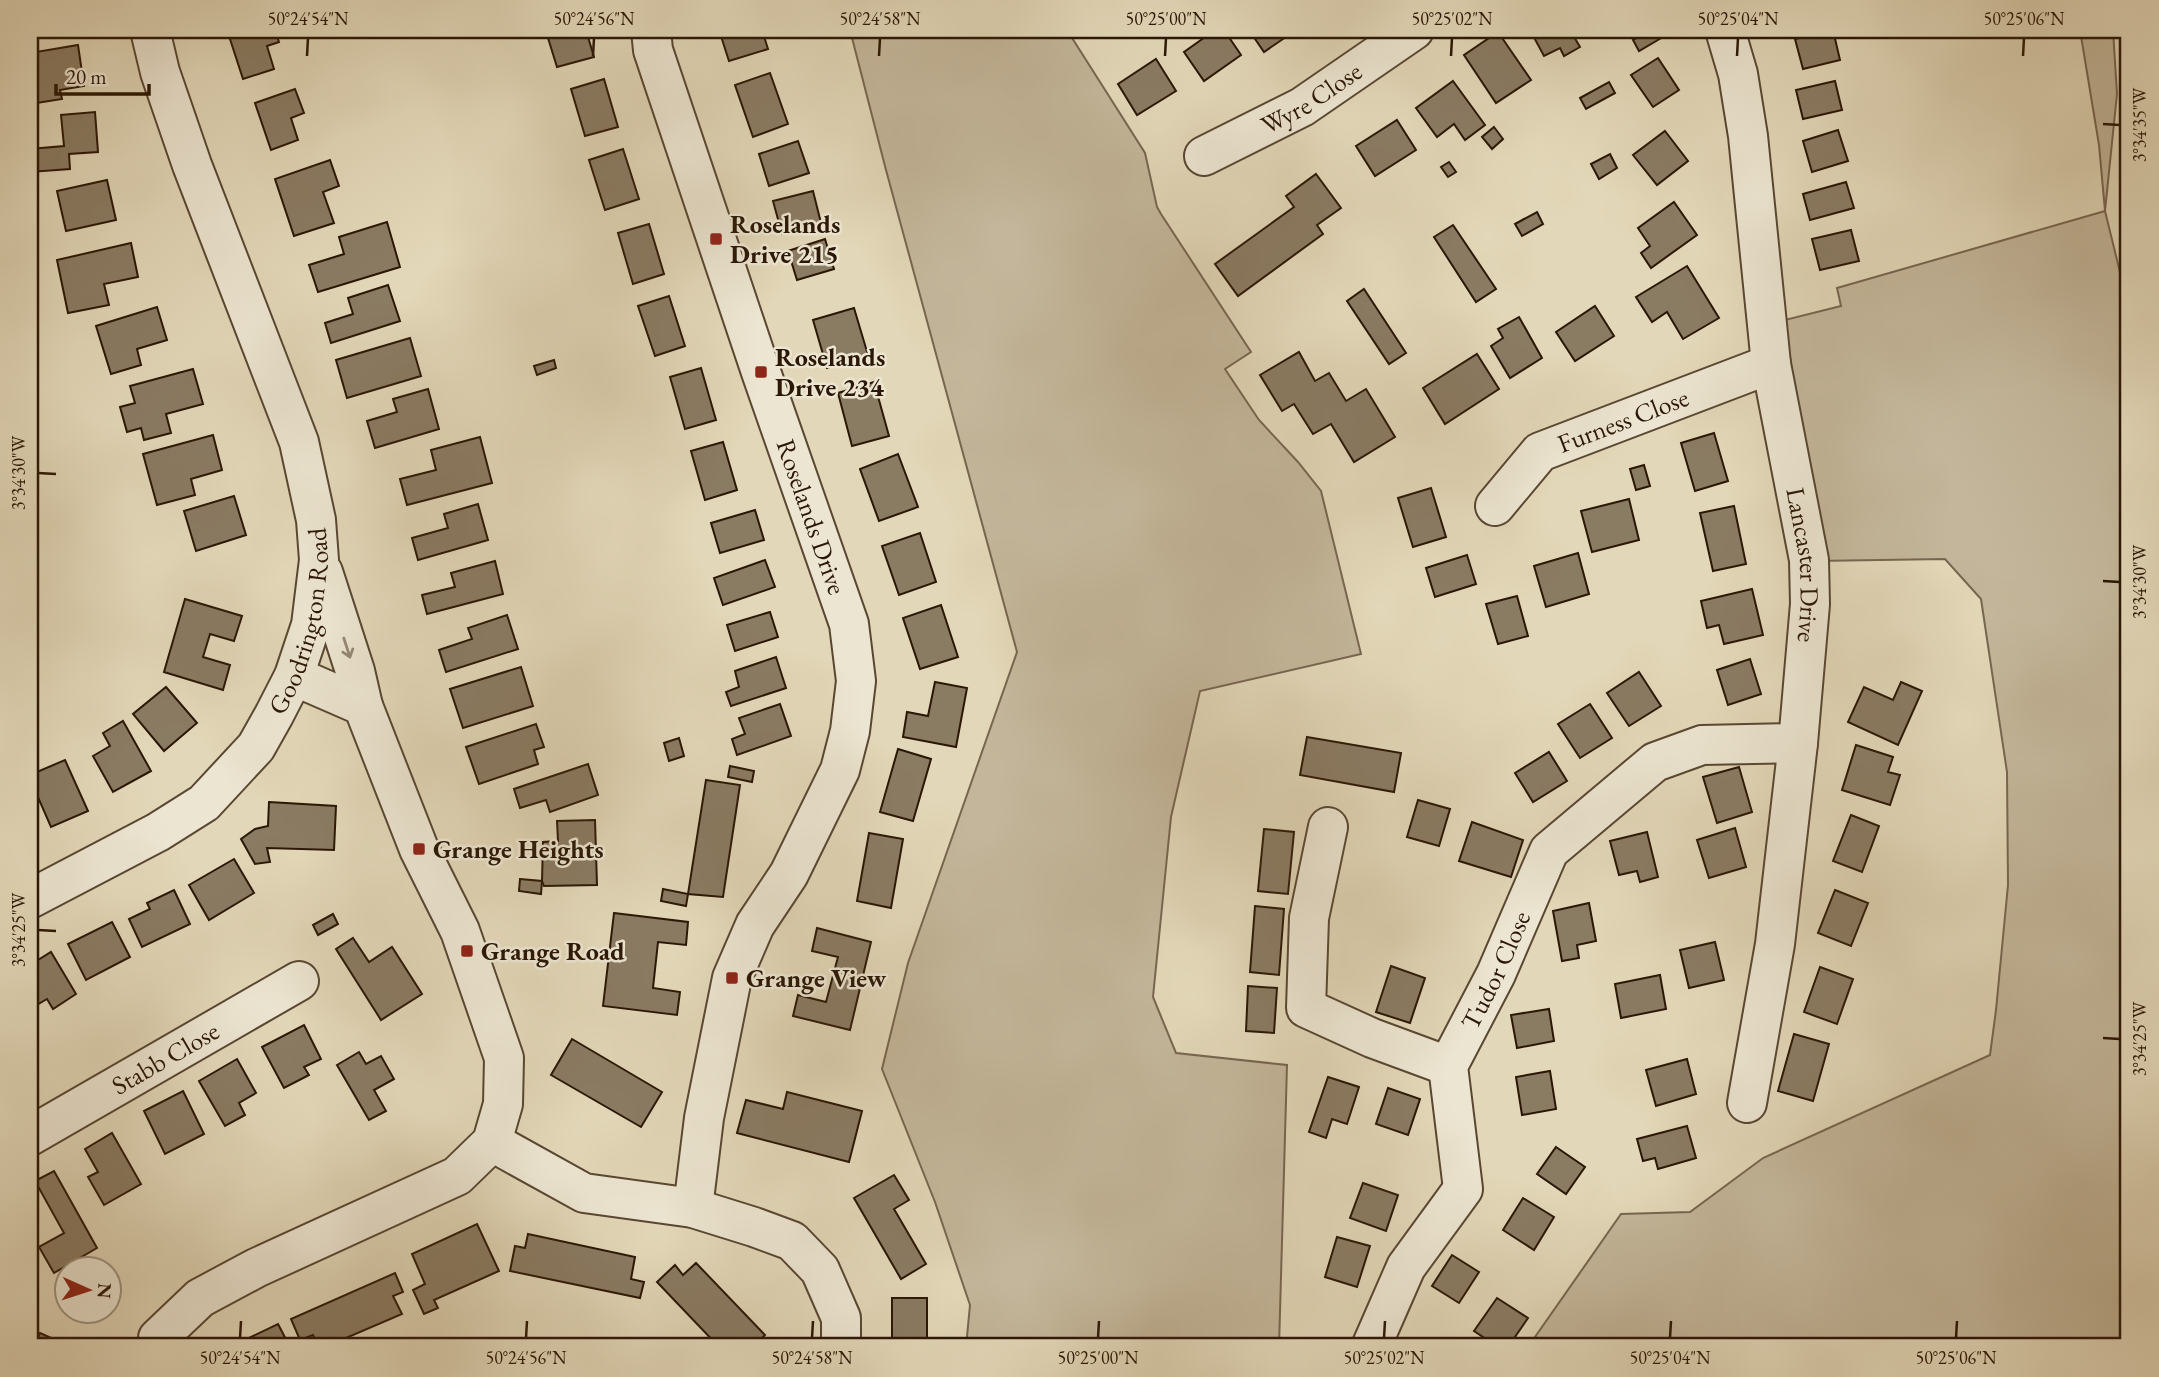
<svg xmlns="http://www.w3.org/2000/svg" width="2159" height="1377" viewBox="0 0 2159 1377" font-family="'EB Garamond',serif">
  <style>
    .green { fill: #c3b69a; stroke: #776650; stroke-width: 2 }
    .building { fill: #8a7b63; stroke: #2b1706; stroke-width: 2 }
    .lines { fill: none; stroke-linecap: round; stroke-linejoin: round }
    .minor-casing { stroke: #594732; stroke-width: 42 }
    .minor { stroke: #ece5d1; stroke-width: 38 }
    .oneway { stroke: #958876 }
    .ticks { fill: none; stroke: #2b1706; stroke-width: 2.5 }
    .poi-dot { fill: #8f2418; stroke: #ece5d1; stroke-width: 2.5 }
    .labels { text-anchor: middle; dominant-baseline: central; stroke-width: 5; stroke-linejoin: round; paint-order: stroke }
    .street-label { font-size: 26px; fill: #2b1706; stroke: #ece5d1 }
    .poi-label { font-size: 26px; font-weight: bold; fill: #2b1706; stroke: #ece5d1; text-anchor: start }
    .neatline { fill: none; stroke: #2b1706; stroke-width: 2.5 }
    .ticks-label { font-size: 18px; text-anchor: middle; fill: #2b1706 }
  </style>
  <rect width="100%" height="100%" fill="#e2d7b8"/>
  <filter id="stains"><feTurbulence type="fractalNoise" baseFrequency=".00286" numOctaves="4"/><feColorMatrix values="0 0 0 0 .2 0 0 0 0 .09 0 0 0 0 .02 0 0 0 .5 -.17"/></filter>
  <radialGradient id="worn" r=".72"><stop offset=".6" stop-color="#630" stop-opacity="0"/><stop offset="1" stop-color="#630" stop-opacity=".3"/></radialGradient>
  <g class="green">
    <path d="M850,30H1067L1145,153L1157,207L1161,214L1251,352L1225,369L1259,420L1298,462L1321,491L1361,654L1200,691L1171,817L1153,997L1176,1053L1287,1065L1279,1347H966L970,1305L935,1202L882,1069L908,963L1017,652L886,170Z"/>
    <path d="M2080,30H2113L2117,94L2105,211L2129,309V1347H1528L1621,1214L1690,1212L1763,1158L1990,1055L1996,1010L2008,885L2007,772L1981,599L1945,559L1815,561L1769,324L1841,306L1837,288L2105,211L2099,145Z"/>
  </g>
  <g class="building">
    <path d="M30,30H50V33L30,36Z"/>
    <path d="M237,30H275L279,42L267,46L274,69L243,79L228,33Z"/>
    <path d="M577,30H586L594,57L557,67L548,38Z"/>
    <path d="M719,30H762L768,49L729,61Z"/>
    <path d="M1215,30H1224L1241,55L1204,81L1184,52Z"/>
    <path d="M1249,30H1296L1264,52Z"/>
    <path d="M1530,30H1570L1580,47L1564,56L1560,48L1544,56Z"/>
    <path d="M1651,30H1659L1663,37L1639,51L1633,40Z"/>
    <path d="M1833,30L1840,60L1803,69L1795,39Z"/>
    <path d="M1498,32L1531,80L1496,103L1464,55Z"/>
    <path d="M78,45L84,86L60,90L62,99L36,103L30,71V53Z"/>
    <path d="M1658,58L1679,90L1653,107L1631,75Z"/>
    <path d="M1156,59L1176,91L1137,115L1118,84Z"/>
    <path d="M770,73L788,124L753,137L735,85Z"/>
    <path d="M604,79L618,127L585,136L571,89Z"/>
    <path d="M1453,81L1485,125L1465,140L1454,124L1437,137L1416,108Z"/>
    <path d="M1835,81L1842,110L1803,119L1796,90Z"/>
    <path d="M1609,82L1615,93L1586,109L1580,98Z"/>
    <path d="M295,89L304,113L291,118L298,140L271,150L255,103Z"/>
    <path d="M95,112L98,152L69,154L70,169L30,172V149L64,146L61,115Z"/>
    <path d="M1397,120L1416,150L1375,176L1356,146Z"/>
    <path d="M1494,127L1503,139L1492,149L1482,137Z"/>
    <path d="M1838,130L1848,161L1812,172L1803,141Z"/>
    <path d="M1665,131L1688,161L1657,185L1633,155Z"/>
    <path d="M798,141L809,173L769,186L759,154Z"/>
    <path d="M623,149L639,199L605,210L589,160Z"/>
    <path d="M1610,154L1617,168L1599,179L1591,164Z"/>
    <path d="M330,160L339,186L323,192L334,223L294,236L275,179Z"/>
    <path d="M1449,162L1456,172L1448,177L1441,167Z"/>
    <path d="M1316,174L1341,208L1317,225L1323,234L1238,296L1215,264L1294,207L1286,196Z"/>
    <path d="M107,180L116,220L66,231L57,191Z"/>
    <path d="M1846,182L1854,208L1810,220L1803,194Z"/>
    <path d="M813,191L821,223L782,234L773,201Z"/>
    <path d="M1674,202L1697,235L1651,268L1641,253L1650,246L1638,228Z"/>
    <path d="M1537,212L1543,224L1522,236L1515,224Z"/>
    <path d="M387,222L400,267L318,292L309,265L344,254L339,237Z"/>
    <path d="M649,224L664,274L633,284L618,233Z"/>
    <path d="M1453,225L1496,289L1476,302L1434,237Z"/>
    <path d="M1851,230L1859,261L1820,270L1812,239Z"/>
    <path d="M825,239L834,269L797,280L788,251Z"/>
    <path d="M131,243L138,277L104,284L109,305L68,313L57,260Z"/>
    <path d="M1687,266L1719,318L1683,339L1667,312L1652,322L1636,297Z"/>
    <path d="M388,285L400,321L331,343L325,323L353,314L348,298Z"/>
    <path d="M1364,289L1406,353L1389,364L1347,301Z"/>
    <path d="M669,296L685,346L655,356L638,306Z"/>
    <path d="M1595,306L1614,336L1575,361L1556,332Z"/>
    <path d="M157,307L167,340L137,349L141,365L111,374L96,326Z"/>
    <path d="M854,308L868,355L827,368L813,320Z"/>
    <path d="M1519,317L1542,358L1510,378L1491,346L1503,338L1498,329Z"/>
    <path d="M410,338L421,376L347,398L336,360Z"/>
    <path d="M1299,352L1315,381L1329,373L1346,401L1366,389L1395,437L1354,462L1331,424L1313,434L1294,404L1282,411L1260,375Z"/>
    <path d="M1477,354L1499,389L1445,424L1423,388Z"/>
    <path d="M554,360L556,368L537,375L534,366Z"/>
    <path d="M701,368L716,420L685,429L670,377Z"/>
    <path d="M193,369L203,404L166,414L171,433L144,440L141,428L127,432L120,407L135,403L130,386Z"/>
    <path d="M874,382L889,436L852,446L838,393Z"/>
    <path d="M428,389L439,429L375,448L367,421L397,412L393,399Z"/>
    <path d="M1714,433L1728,481L1695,491L1681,443Z"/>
    <path d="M213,435L222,470L191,479L195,495L157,505L143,454Z"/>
    <path d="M480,437L492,483L407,505L400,479L436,470L431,450Z"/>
    <path d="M723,442L737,490L705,500L691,451Z"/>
    <path d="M898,454L918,507L879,521L860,469Z"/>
    <path d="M1644,465L1650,486L1636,490L1630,469Z"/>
    <path d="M1431,488L1446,537L1413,547L1398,498Z"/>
    <path d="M234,496L246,535L196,551L184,511Z"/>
    <path d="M1629,499L1639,540L1592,552L1581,511Z"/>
    <path d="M478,504L488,540L418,560L412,538L448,528L444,514Z"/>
    <path d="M1734,506L1746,564L1713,571L1700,513Z"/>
    <path d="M755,510L764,540L720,553L711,523Z"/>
    <path d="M920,533L936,582L899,595L882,546Z"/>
    <path d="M1578,553L1589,594L1546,607L1534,566Z"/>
    <path d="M1467,555L1476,584L1435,597L1426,568Z"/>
    <path d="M765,560L775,587L723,605L714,578Z"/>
    <path d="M495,561L503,594L427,614L422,595L455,587L451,573Z"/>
    <path d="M1752,589L1763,635L1724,644L1719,625L1707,628L1701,601Z"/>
    <path d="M1517,596L1528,636L1498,644L1486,604Z"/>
    <path d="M185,599L242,616L234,641L210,634L203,657L230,665L223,690L164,672Z"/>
    <path d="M941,605L958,657L920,669L903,618Z"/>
    <path d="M770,612L778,637L735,651L727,625Z"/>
    <path d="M507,615L518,649L446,672L439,650L472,639L468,628Z"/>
    <path d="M776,657L786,688L731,706L726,692L739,687L735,671Z"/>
    <path d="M1750,659L1761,694L1728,705L1717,670Z"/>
    <path d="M521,667L533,706L463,728L450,689Z"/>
    <path d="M1639,672L1661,706L1629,726L1607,693Z"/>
    <path d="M935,682L967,688L956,747L903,737L907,712L928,716Z"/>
    <path d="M1901,682L1922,691L1898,745L1848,722L1864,687L1893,700Z"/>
    <path d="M166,687L197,723L164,751L133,714Z"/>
    <path d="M780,704L791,736L737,755L732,739L745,734L739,718Z"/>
    <path d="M1590,704L1612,738L1580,758L1558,724Z"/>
    <path d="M123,721L151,771L113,792L93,756L110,746L103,733Z"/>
    <path d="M536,724L544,747L534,750L538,764L479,784L466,747Z"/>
    <path d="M1307,737L1401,753L1394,792L1300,775Z"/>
    <path d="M679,738L684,756L669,761L664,743Z"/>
    <path d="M1856,745L1893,757L1888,772L1900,775L1890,805L1842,790Z"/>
    <path d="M898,749L931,759L913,821L880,812Z"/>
    <path d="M1549,752L1567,781L1533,802L1515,773Z"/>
    <path d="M65,760L88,811L51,827L30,779V775Z"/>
    <path d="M588,764L598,795L550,812L546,800L520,808L514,789Z"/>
    <path d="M730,766L754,771L752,782L728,777Z"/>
    <path d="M1739,767L1752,812L1717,823L1703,777Z"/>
    <path d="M706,780L740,785L723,897L688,894Z"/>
    <path d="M1418,800L1450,809L1439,846L1407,837Z"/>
    <path d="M269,802L336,806L334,850L267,848L270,862L255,864L241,839L255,829L268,826Z"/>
    <path d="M1851,815L1879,826L1862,872L1833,861Z"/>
    <path d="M595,820L597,885L544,886L542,881L543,842L558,841L557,821Z"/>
    <path d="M1472,822L1523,840L1511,877L1459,861Z"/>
    <path d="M1735,828L1746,867L1709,878L1697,840Z"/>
    <path d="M1264,829L1294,832L1288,894L1258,891Z"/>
    <path d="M1647,832L1658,877L1640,882L1637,871L1619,875L1610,841Z"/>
    <path d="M869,833L903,839L891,908L857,901Z"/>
    <path d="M234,859L254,893L209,920L189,885Z"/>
    <path d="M520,879L542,881L541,894L519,891Z"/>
    <path d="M663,889L688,894L686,906L661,901Z"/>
    <path d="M174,890L190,924L142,947L129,919L150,909L147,903Z"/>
    <path d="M1835,890L1868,903L1851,946L1818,933Z"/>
    <path d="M1589,903L1596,941L1577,945L1579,958L1562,961L1553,911Z"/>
    <path d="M1255,906L1284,909L1279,975L1250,972Z"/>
    <path d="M614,913L688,922L686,945L658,942L653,988L680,992L677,1015L603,1006Z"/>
    <path d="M333,914L338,924L318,935L313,925Z"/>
    <path d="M112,922L130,957L86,980L68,944Z"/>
    <path d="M817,928L871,942L850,1030L793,1016L798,995L826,1002L838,957L812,951Z"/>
    <path d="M353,938L369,962L392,947L422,994L381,1020L336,949Z"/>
    <path d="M1715,942L1724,980L1689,988L1680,950Z"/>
    <path d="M51,952L76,994L53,1009L47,999L30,1009V965Z"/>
    <path d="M1391,966L1425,978L1410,1023L1376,1012Z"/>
    <path d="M1820,967L1853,979L1837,1024L1804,1012Z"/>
    <path d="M1660,975L1666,1009L1621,1018L1615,984Z"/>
    <path d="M1248,986L1277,988L1274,1033L1246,1031Z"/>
    <path d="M1549,1009L1554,1041L1517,1048L1511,1015Z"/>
    <path d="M304,1025L321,1059L304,1067L309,1075L284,1088L262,1047Z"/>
    <path d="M1794,1034L1829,1044L1813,1101L1778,1091Z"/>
    <path d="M572,1039L662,1092L641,1127L551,1075Z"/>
    <path d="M359,1052L366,1064L381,1056L394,1079L374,1090L386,1111L369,1120L337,1065Z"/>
    <path d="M237,1059L256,1093L239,1103L245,1115L225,1126L199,1081Z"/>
    <path d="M1687,1059L1696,1094L1656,1106L1646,1070Z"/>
    <path d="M1550,1071L1556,1109L1522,1115L1516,1077Z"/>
    <path d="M1328,1077L1359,1087L1347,1124L1332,1119L1326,1138L1309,1132Z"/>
    <path d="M1388,1088L1420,1099L1408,1135L1376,1124Z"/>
    <path d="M183,1091L204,1134L165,1154L144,1111Z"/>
    <path d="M787,1092L862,1111L849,1162L737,1133L746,1100L783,1109Z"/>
    <path d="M1687,1126L1696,1158L1658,1169L1655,1158L1643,1161L1637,1139Z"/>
    <path d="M112,1133L141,1184L104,1205L88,1177L98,1172L85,1149Z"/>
    <path d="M1556,1147L1585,1167L1566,1194L1537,1174Z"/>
    <path d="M54,1171L97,1248L54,1273L39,1247L64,1233L35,1181Z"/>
    <path d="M894,1175L909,1200L894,1209L926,1264L901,1279L854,1198Z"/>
    <path d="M1363,1183L1398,1195L1386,1231L1350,1218Z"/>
    <path d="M1523,1198L1554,1217L1534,1250L1503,1230Z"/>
    <path d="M477,1224L499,1271L434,1300L438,1308L424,1314L413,1290L425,1284L412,1254Z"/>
    <path d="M528,1234L635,1257L631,1279L644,1282L640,1298L510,1271L515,1246L525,1248Z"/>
    <path d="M1337,1237L1370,1246L1357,1287L1325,1277Z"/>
    <path d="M1452,1255L1479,1272L1459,1303L1432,1286Z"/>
    <path d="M696,1263L765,1335L755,1345L758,1347H719L657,1282L675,1265L683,1275Z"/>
    <path d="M395,1273L403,1292L393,1296L402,1314L325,1347H318L313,1335L300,1340L291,1319Z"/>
    <rect x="892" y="1298" width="35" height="49"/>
    <path d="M1497,1298L1528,1318L1508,1347H1498L1474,1331Z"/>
    <path d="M278,1324L290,1347H230Z"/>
    <path d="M40,1333L71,1347H34Z"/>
  </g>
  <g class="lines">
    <defs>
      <g id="minor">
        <path id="s1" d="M651,30L653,50L761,372L849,624L856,681L850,731L840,770L789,874L755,925L732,978L704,1118L693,1208"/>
        <path id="s2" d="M1725,30L1738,74L1748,136L1771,364L1809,560L1810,604L1798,743L1775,944L1747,1103"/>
        <path id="s3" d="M1204,156L1302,107L1414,30"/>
        <path id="s4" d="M1495,506L1540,452L1771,364"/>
        <path d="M323,572L355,671L363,706"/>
        <path d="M1328,827L1309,918L1306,1008L1372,1038L1448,1066"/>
        <path id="s5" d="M30,899L158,832L204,803L256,747L274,715L294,676L311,625L319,560L316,520L299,442L192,165L160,72L150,30"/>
        <path id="s6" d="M30,1136L299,981"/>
        <path d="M492,1142L584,1193L693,1208L754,1227L792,1241L820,1270L841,1318V1347"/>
        <path d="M158,1347V1338L200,1298L256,1268L457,1176L492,1142L503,1104L504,1058L460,931L419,849L363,706L294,676"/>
        <path id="s7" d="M1371,1347L1406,1267L1463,1189L1448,1066L1496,974L1549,851L1655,762L1702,745L1798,743"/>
      </g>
    </defs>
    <use href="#minor" class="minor-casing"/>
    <use href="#minor" class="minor"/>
  </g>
  <defs><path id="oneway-shaft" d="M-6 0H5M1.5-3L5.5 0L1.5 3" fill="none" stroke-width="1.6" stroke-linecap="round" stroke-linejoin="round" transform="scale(1.75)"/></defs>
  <use class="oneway" href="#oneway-shaft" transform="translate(347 648) rotate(72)"/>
  <path class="ticks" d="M307,56L308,38M593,56L594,38M879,56L880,38M1165,56L1166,38M1451,56L1452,38M1737,56L1738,38M2023,56L2024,38M2103,124L2120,125M38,473L56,474M2103,581L2120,582M38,930L56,931M2103,1038L2120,1039M240,1338L241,1321M526,1338L527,1321M812,1338L813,1321M1098,1338L1099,1321M1384,1338L1385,1321M1670,1338L1671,1321M1956,1338L1957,1321"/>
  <g class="poi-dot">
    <rect x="709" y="232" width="14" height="14" rx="3.5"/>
    <rect x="754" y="365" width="14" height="14" rx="3.5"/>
    <rect x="412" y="842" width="14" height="14" rx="3.5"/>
    <rect x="460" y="944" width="14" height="14" rx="3.5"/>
    <rect x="725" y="971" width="14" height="14" rx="3.5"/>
  </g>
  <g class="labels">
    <g class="street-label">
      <text stroke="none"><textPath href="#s3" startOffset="122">Wyre Close</textPath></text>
      <text stroke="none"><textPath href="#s4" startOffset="159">Furness Close</textPath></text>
      <text stroke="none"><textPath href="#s1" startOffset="513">Roselands Drive</textPath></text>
      <text stroke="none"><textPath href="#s2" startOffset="542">Lancaster Drive</textPath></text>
      <text stroke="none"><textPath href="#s5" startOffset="411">Goodrington Road</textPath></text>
      <text stroke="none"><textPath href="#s7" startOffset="415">Tudor Close</textPath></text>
      <text stroke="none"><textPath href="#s6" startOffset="156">Stabb Close</textPath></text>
    </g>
    <g class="poi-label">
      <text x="730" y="224">Roselands<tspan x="730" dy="30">Drive 215</tspan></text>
      <text x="775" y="357">Roselands<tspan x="775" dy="30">Drive 234</tspan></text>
      <text x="433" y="849">Grange Heights</text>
      <text x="481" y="951">Grange Road</text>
      <text x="746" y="978">Grange View</text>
    </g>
  </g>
  <rect width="2159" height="1377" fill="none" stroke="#e2d7b8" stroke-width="77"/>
  <g transform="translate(88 1290) rotate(93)"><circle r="33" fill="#ece5d1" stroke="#9f9380" stroke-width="2"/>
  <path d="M0-5L12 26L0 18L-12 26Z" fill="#8f2418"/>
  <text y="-10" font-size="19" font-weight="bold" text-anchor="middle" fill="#2b1706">N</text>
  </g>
  <path d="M56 84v10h93v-10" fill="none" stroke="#2b1706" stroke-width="3.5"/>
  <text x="66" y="84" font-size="21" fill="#2b1706" stroke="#ece5d1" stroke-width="5" paint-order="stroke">20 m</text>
  <rect x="38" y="38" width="2082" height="1300" class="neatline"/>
  <g class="ticks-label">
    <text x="308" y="25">50°24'54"N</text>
    <text x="594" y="25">50°24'56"N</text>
    <text x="880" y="25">50°24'58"N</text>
    <text x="1166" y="25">50°25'00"N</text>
    <text x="1452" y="25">50°25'02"N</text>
    <text x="1738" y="25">50°25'04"N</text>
    <text x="2024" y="25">50°25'06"N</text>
    <text transform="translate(2140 125) rotate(-90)" y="6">3°34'35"W</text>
    <text transform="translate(19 473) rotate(-90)" y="6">3°34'30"W</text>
    <text transform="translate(2140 582) rotate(-90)" y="6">3°34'30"W</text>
    <text transform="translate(19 930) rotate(-90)" y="6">3°34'25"W</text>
    <text transform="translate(2140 1039) rotate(-90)" y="6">3°34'25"W</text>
    <text x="240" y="1364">50°24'54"N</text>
    <text x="526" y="1364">50°24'56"N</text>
    <text x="812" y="1364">50°24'58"N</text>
    <text x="1098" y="1364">50°25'00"N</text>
    <text x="1384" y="1364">50°25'02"N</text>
    <text x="1670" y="1364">50°25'04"N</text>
    <text x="1956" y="1364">50°25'06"N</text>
  </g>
  <rect width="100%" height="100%" filter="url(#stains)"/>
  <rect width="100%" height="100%" fill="url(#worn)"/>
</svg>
